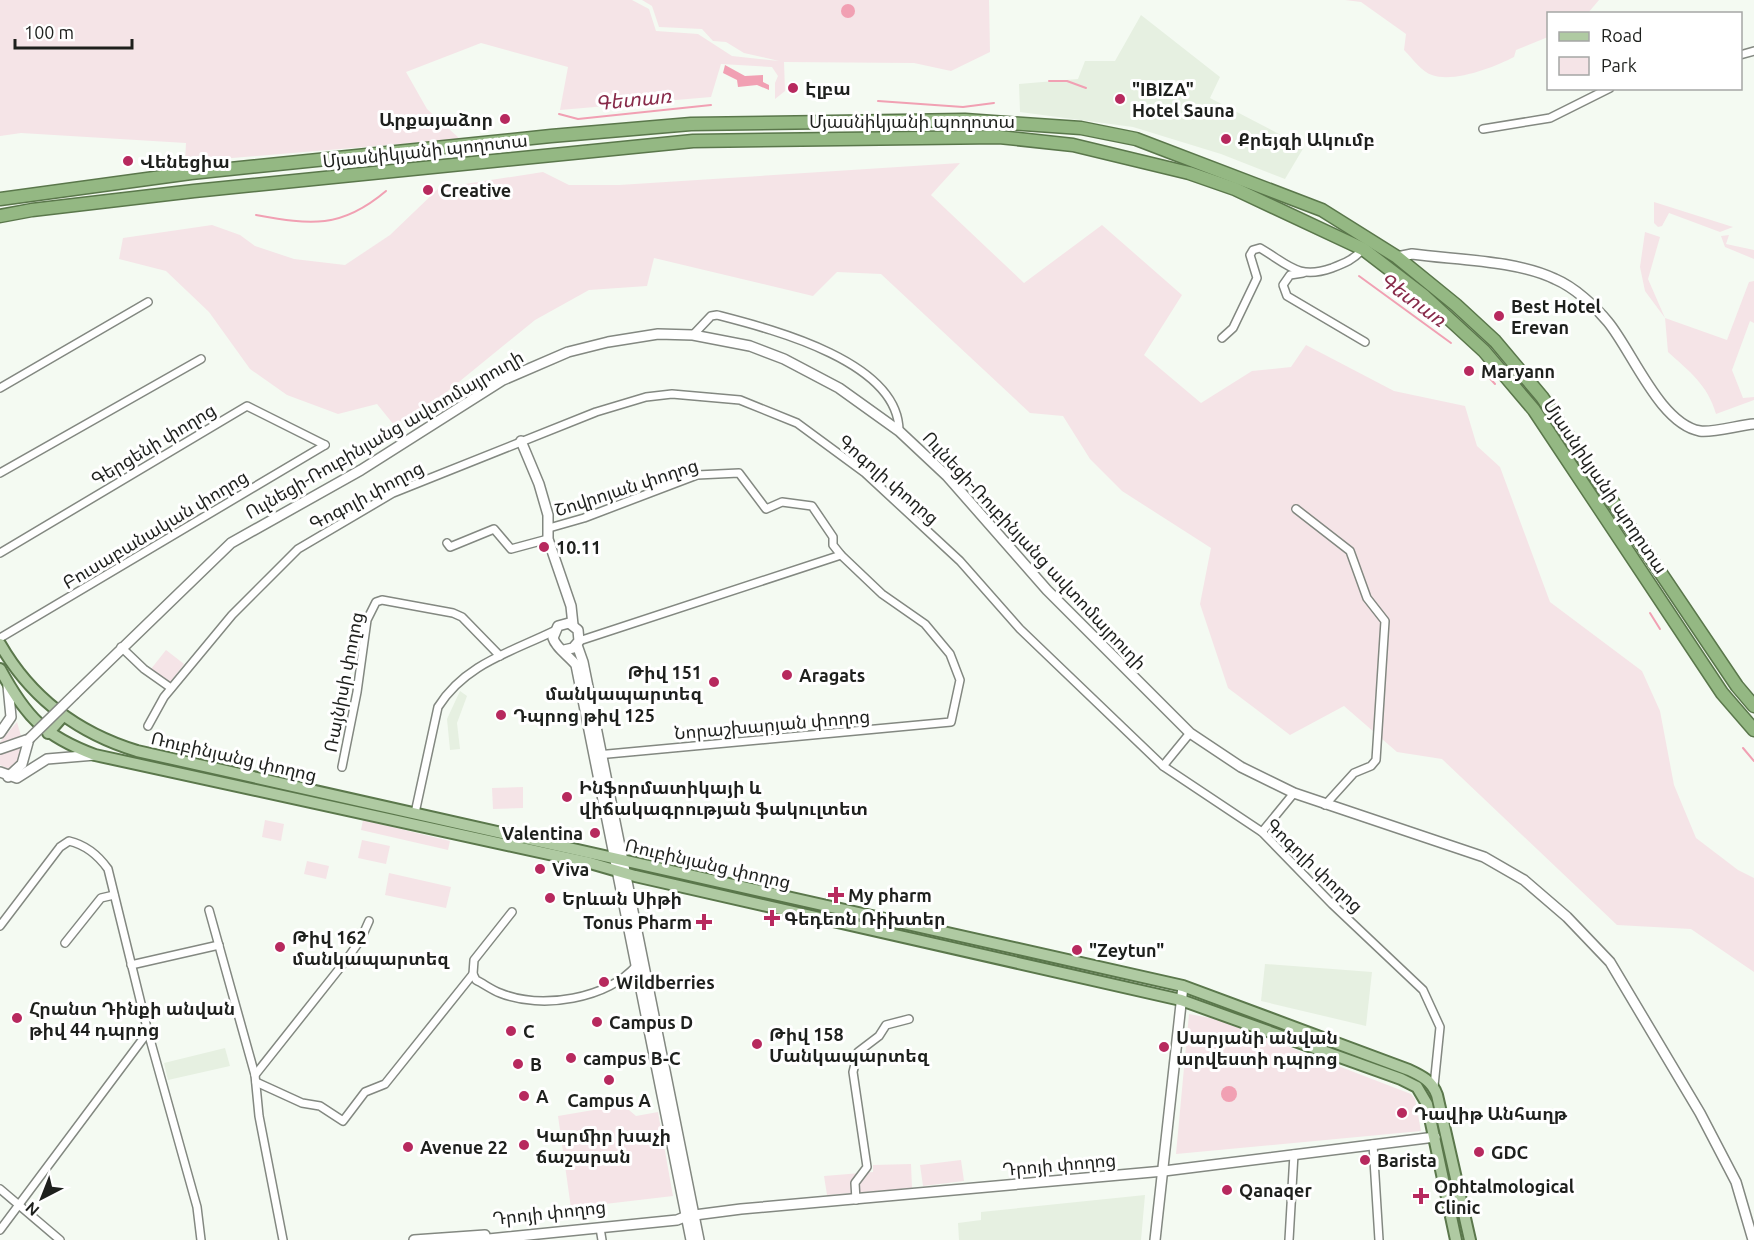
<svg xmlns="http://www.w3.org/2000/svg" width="1754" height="1240" viewBox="0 0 1754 1240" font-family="Ubuntu,'Noto Sans Armenian',sans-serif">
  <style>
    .built { fill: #e6f0e1 }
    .green { fill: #f5e4e7 }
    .water { fill: #f1a0b3 }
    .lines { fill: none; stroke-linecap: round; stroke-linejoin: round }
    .stream { stroke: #f1a0b3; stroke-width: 2 }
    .minor-casing { stroke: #838881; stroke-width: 10 }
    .tertiary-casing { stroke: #838881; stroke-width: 12 }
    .primary-casing { stroke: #5a774b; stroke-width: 14 }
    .trunk-casing { stroke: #5a774b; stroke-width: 15 }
    .minor { stroke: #fff; stroke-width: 7 }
    .tertiary { stroke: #fff; stroke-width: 9 }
    .primary { stroke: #afcaa2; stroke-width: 10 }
    .trunk { stroke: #94b883; stroke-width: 12 }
    .tertiary-bridge-casing { stroke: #838881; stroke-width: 12; stroke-linecap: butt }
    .tertiary-bridge { stroke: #fff; stroke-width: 9 }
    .poi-dot { fill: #b7295e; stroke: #fff; stroke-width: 2 }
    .labels { text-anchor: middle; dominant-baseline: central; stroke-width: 6; stroke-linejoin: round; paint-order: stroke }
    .poi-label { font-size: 18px; font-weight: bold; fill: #1e201d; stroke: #fff; text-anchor: start }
    .street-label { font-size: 18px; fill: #1e201d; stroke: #fff }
    .water-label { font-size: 20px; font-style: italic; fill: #872a49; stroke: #fff }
  </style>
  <rect width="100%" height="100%" fill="#f4faf2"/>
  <g class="built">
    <path d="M1141,15L1220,77L1210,98L1304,147L1285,179L1221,154L1133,127L1020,112L1019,84L1078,79L1085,61H1115Z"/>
    <path d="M460,691L467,696L457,723L460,749L450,750L447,719Z"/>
    <path d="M1265,964L1372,972L1366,1026L1261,1001Z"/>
    <path d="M225,1048L230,1066L168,1080L164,1063Z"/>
    <path d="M1145,1195L1141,1240H959L958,1223L981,1220V1212Z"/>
  </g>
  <g class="green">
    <path d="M0,0H632L649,9L656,31L698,34L732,56L779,61L744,53L726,42L713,41L702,29L659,27L652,6L642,0H989L990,52L951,71L914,63L784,62L785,91L775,99V83L778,76L772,67L721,64L711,97L560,110L568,67L481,43L406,72L427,109L460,139L185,162L186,143L21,133L0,136Z"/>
    <path d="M1345,0H1599L1588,13L1548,14V37L1516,50L1514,57C1495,67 1454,83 1432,75C1422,72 1412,58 1404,50L1406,34L1361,2Z"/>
    <path d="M960,163L931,195L1024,283L1102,225L1182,295L1144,355L1201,403L1252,371L1291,367L1306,345L1394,391L1465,406L1477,446L1500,467L1550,602L1642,671L1660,711L1674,785L1696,838L1738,870L1754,878V972L1691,929L1617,925L1442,759L1397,752L1344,706L1290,735L1228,688L1200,604L1211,548L1122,491L1090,459L1063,416L1030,413L881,274L837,272L813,296L654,258L647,286L589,290L535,320L438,399L394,425L377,404L338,414L287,395L250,369L209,312L166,271L119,259L123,238L212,225L240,235L255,246L294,259L345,265L390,235L439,188L543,172L569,185H619Z"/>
    <path d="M1654,202L1733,227L1720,232L1669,213L1662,226L1658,227L1654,223Z"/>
    <path d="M1645,232L1660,237L1648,279L1665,318L1727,340L1749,282L1754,281V323L1750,321L1732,370L1743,398L1754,397V400L1716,414C1708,385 1689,371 1668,352L1665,318L1645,291L1640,267Z"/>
    <path d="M1729,235L1726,244L1754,250V259L1725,247L1721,236Z"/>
    <path d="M166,650L184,664L170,683L151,669Z"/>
    <path d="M17,722L21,736L0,746V742Z"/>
    <path d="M22,746L20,761L11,770L0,765V753Z"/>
    <path d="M523,787V808L493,809L492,788Z"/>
    <path d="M265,820L284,824L281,841L262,837Z"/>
    <path d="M363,820L450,841L448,850L361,830Z"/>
    <path d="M362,840L390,846L386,864L358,858Z"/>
    <path d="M307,861L329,866L326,879L304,874Z"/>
    <path d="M389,873L451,887L446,908L385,895Z"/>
    <path d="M1189,1014L1216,1019L1411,1094L1415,1099L1421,1131L1176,1154Z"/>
    <path d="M623,1105L636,1116L658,1112L673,1196L571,1208L558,1116Z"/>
    <path d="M961,1160L964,1181L923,1186L920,1165Z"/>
    <path d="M911,1164L912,1188L827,1195L824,1176L873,1172V1165Z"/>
  </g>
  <g class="water">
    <circle cx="848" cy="11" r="7"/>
    <path d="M725,65L745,76L763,75V82L769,85V90L757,85L738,87L737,80L723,73Z"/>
    <circle cx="1229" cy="1094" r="8"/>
  </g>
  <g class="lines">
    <g class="stream">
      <path d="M1049,81H1067L1086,88"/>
      <path d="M878,101L963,107L994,103"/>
      <path d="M559,114L578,119L711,105"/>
      <path d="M256,215C311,225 341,229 386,191"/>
      <path d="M1359,276L1451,343"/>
      <path d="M1485,373L1495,384"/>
      <path d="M1650,613L1660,629"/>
      <path d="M1743,748L1754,761"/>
    </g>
    <defs>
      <g id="minor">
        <path d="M1740,55L1754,51"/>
        <path d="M1483,129L1550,118L1610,88"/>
        <path d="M1303,273L1290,275L1283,285L1287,296L1365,342"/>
        <path d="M693,335L711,316L717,315C771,329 899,361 899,431"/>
        <path d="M1222,338L1233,328L1257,278L1250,255L1253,250L1260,248C1289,265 1298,280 1332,268C1345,263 1353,260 1363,249"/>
        <path d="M0,388L148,302"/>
        <path d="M0,473L201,359"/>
        <path d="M1296,509L1350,551L1367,598L1385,621L1376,760L1371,766L1354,773L1325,805"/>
        <path d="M549,528L584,518L697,475L739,473L766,509L782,502L812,506L833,537V545L841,555L882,594L925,624L950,654L960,680L951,722L597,755"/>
        <path d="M447,543L450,547L494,529L511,549L548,539"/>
        <path d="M0,553L247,406L325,445"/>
        <path d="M0,638L325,445"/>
        <path d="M579,641L841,555"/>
        <path d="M121,647L144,669L171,688"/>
        <path d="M148,726L164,697L232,615L298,549L393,493L596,412L646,397L672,394L740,400L797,423L865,473L960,561L1020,629L1163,766L1262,832L1332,904L1423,990L1440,1027L1434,1086"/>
        <path d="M1163,766L1190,733"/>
        <path d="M342,767L357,692L367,620L376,602L382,600L453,613L462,617L500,656"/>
        <path d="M415,813L438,707C465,664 511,652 554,631"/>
        <path d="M1262,832L1294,793"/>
        <path d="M209,910L255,1075L259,1116L283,1240"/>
        <path d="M0,926L60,847L69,841C86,845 98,855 108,869L148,1032L197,1207L201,1240"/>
        <path d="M65,943L101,898L114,895"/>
        <path d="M131,965L219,945"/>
        <path d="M473,974L476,980C484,984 492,990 500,993C542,1010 607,999 637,965"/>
        <path d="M255,1075L347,959L361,939L369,921"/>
        <path d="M256,1082L302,1103L320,1106L343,1121L365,1092L385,1084L473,974L474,960L512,912"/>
        <path d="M1373,1144L1379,1240"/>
        <path d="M0,1189L60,1240"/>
        <path d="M856,1200L855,1183L867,1167L853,1072L858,1052L879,1036L886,1025L909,1019"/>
        <path d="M600,1228L602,1240"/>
        <path d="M0,1230L148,1032"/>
        <path d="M1289,1240L1294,1154"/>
      </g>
      <g id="tertiary">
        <path d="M1397,257L1412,254C1455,260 1516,260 1555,279C1574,287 1595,306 1608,322C1632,351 1660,424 1700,431C1712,433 1740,425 1754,424"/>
        <path d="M521,441L539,484L548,515V539L571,606L573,625"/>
        <path d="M577,645L583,662L699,1240"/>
        <path d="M564,650L573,648L579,641L578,630L569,623L558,626L553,638C556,648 569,656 576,665L691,1240"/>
        <path d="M75,694L231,543L361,470L503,380L568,352L608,342L658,334L693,335L750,346L784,359L839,388L899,431L947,476L1047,590L1190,733L1241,767L1294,793L1484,857L1524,880L1567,917L1610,962L1700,1113L1736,1182L1753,1240"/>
        <path d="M0,733L11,717L8,686"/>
        <path d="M0,749L29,739"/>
        <path d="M0,772L17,778L47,759L95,755"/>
        <path d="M8,777L22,764L29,739"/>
        <path d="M414,1240L485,1235"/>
        <path d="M479,1240L677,1220L687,1216L741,1209L1164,1171L1435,1137"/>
        <path d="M1155,1240L1183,986"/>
      </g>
      <g id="primary">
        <path d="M0,644C31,698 78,733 137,751L1183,986L1409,1070C1422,1076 1432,1081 1437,1095L1470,1240"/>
        <path d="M0,669C26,717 44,736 95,755L590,863L635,876L1181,1000L1401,1079L1417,1087L1427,1104L1456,1240"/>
        <path d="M48,733L63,716"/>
      </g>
      <g id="trunk">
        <path d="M0,199L191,173L551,136L691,124L965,120L1081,128L1136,139L1322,210L1397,257L1456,305L1495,341L1542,397L1737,686L1754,706"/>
        <path d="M0,216L32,210L194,191L693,141L999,137L1073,145L1189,173L1235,189L1363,249L1423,295L1484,351L1534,410L1722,693L1754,730"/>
      </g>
    </defs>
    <use href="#minor" class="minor-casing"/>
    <use href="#tertiary" class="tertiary-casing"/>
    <use href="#primary" class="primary-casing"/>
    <use href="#trunk" class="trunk-casing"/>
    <use href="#minor" class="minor"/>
    <use href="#tertiary" class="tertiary"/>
    <use href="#primary" class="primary"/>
    <use href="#trunk" class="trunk"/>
    <defs>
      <path id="tertiary-bridge" d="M29,739L75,694"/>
    </defs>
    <use href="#tertiary-bridge" class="tertiary-bridge-casing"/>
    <use href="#tertiary-bridge" class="tertiary-bridge"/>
  </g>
  <g class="poi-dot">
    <circle cx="793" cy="88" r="6"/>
    <circle cx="1120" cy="99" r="6"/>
    <circle cx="505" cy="119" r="6"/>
    <circle cx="1226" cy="139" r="6"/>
    <circle cx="128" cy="161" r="6"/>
    <circle cx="428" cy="190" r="6"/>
    <circle cx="1499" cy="316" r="6"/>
    <circle cx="1469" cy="371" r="6"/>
    <circle cx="544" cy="547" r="6"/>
    <circle cx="787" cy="675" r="6"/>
    <circle cx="714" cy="682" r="6"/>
    <circle cx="501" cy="715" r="6"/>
    <circle cx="567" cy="797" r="6"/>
    <circle cx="595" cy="833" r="6"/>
    <circle cx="540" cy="869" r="6"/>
    <path d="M833 886h6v6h6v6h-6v6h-6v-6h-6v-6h6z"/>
    <circle cx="550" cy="898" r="6"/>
    <path d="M769 909h6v6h6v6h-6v6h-6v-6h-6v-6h6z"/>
    <path d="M701 913h6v6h6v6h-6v6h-6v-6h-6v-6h6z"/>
    <circle cx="280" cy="947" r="6"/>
    <circle cx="1077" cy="950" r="6"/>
    <circle cx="604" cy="982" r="6"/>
    <circle cx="17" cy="1018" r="6"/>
    <circle cx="597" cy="1022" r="6"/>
    <circle cx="511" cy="1031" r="6"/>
    <circle cx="757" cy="1044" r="6"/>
    <circle cx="1164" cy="1047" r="6"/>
    <circle cx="571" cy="1058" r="6"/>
    <circle cx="518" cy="1064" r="6"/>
    <circle cx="609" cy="1080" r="6"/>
    <circle cx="524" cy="1096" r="6"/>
    <circle cx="1402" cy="1113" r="6"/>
    <circle cx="524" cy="1145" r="6"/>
    <circle cx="408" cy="1147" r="6"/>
    <circle cx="1479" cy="1152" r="6"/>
    <circle cx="1365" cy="1160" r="6"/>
    <circle cx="1227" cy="1190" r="6"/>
    <path d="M1418 1187h6v6h6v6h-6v6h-6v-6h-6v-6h6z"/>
  </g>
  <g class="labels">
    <g class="poi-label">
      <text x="805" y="88">Էլբա</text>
      <text x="1132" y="89">"IBIZA"<tspan x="1132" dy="21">Hotel Sauna</tspan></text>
      <text x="493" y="119" text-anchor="end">Արքայաձոր</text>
      <text x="1238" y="139">Քրեյզի Ակումբ</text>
      <text x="140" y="161">Վենեցիա</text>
      <text x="440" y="190">Creative</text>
      <text x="1511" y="306">Best Hotel<tspan x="1511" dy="21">Erevan</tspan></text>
      <text x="1481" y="371">Maryann</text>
      <text x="556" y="547">10.11</text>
      <text x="702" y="672" text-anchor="end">Թիվ 151<tspan x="702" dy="21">մանկապարտեզ</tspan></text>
      <text x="799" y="675">Aragats</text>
      <text x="513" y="715">Դպրոց թիվ 125</text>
      <text x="579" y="787">Ինֆորմատիկայի և<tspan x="579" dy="21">վիճակագրության ֆակուլտետ</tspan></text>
      <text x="583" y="833" text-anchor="end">Valentina</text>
      <text x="552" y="869">Viva</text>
      <text x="848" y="895">My pharm</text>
      <text x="562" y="898">Երևան Սիթի</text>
      <text x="784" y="918">Գեդեոն Ռիխտեր</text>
      <text x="692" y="922" text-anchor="end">Tonus Pharm</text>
      <text x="292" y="937">Թիվ 162<tspan x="292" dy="21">մանկապարտեզ</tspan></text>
      <text x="1089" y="950">"Zeytun"</text>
      <text x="616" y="982">Wildberries</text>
      <text x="29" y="1008">Հրանտ Դինքի անվան<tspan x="29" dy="21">թիվ 44 դպրոց</tspan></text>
      <text x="609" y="1022">Campus D</text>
      <text x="523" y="1031">C</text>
      <text x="769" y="1034">Թիվ 158<tspan x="769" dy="21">Մանկապարտեզ</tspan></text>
      <text x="1176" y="1037">Սարյանի անվան<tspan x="1176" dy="21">արվեստի դպրոց</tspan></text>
      <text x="583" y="1058">campus B-C</text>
      <text x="530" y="1064">B</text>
      <text x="536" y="1096">A</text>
      <text x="609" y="1100" text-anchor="middle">Campus A</text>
      <text x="1414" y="1113">Դավիթ Անհաղթ</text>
      <text x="536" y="1135">Կարմիր խաչի<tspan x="536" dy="21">ճաշարան</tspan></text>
      <text x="420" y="1147">Avenue 22</text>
      <text x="1491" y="1152">GDC</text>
      <text x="1377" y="1160">Barista</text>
      <text x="1434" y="1186">Ophtalmological<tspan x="1434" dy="21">Clinic</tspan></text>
      <text x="1239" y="1190">Qanaqer</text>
    </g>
    <g class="street-label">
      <text x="912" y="121">Մյասնիկյանի պողոտա</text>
      <text transform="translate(425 150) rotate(-6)">Մյասնիկյանի պողոտա</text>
      <text transform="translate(384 434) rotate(-30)">Ուլնեցի-Ռուբինյանց ավտոմայրուղի</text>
      <text transform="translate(153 444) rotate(-31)">Գերցենի փողոց</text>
      <text transform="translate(889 479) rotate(41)">Գոգոլի փողոց</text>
      <text transform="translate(1606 486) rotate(56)">Մյասնիկյանի պողոտա</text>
      <text transform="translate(626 487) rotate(-18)">Շովրոյան փողոց</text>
      <text transform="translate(366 495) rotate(-28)">Գոգոլի փողոց</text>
      <text transform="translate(155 529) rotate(-31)">Բուսաբանական փողոց</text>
      <text transform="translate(1035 550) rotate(47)">Ուլնեցի-Ռուբինյանց ավտոմայրուղի</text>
      <text transform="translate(343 682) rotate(-79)">Ռայնիսի փողոց</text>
      <text transform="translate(772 724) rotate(-5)">Նորաշխարյան փողոց</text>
      <text transform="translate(234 756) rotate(13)">Ռուբինյանց փողոց</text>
      <text transform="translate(708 863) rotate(13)">Ռուբինյանց փողոց</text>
      <text transform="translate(1315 865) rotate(44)">Գոգոլի փողոց</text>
      <text transform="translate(1059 1164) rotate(-5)">Դրոյի փողոց</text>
      <text transform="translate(549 1212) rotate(-6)">Դրոյի փողոց</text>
    </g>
    <g class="water-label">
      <text transform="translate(633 99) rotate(-6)">Գետառ</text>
      <text transform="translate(1413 299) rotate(36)">Գետառ</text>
    </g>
  </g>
  <rect x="1547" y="12" width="195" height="78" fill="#ffffff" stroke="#a5a6a5" stroke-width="1.5"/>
  <rect x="1559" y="32" width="30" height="9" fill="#afcaa2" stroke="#a5a6a5" stroke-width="1.5"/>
  <text x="1601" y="42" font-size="18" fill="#1e201d">Road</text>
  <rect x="1559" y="57" width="30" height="18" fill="#f5e4e7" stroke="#a5a6a5" stroke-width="1.5"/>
  <text x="1601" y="72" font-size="18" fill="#1e201d">Park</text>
  <g transform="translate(42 1198) rotate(222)" stroke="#ffffff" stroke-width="4.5" paint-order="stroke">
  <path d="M0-4.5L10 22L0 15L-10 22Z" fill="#1e201d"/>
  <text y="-9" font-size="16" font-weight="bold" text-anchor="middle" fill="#1e201d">N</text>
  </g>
  <path d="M15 39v9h117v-9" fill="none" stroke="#1e201d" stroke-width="3"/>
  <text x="24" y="39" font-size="18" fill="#1e201d" stroke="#ffffff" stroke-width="4.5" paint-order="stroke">100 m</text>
</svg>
